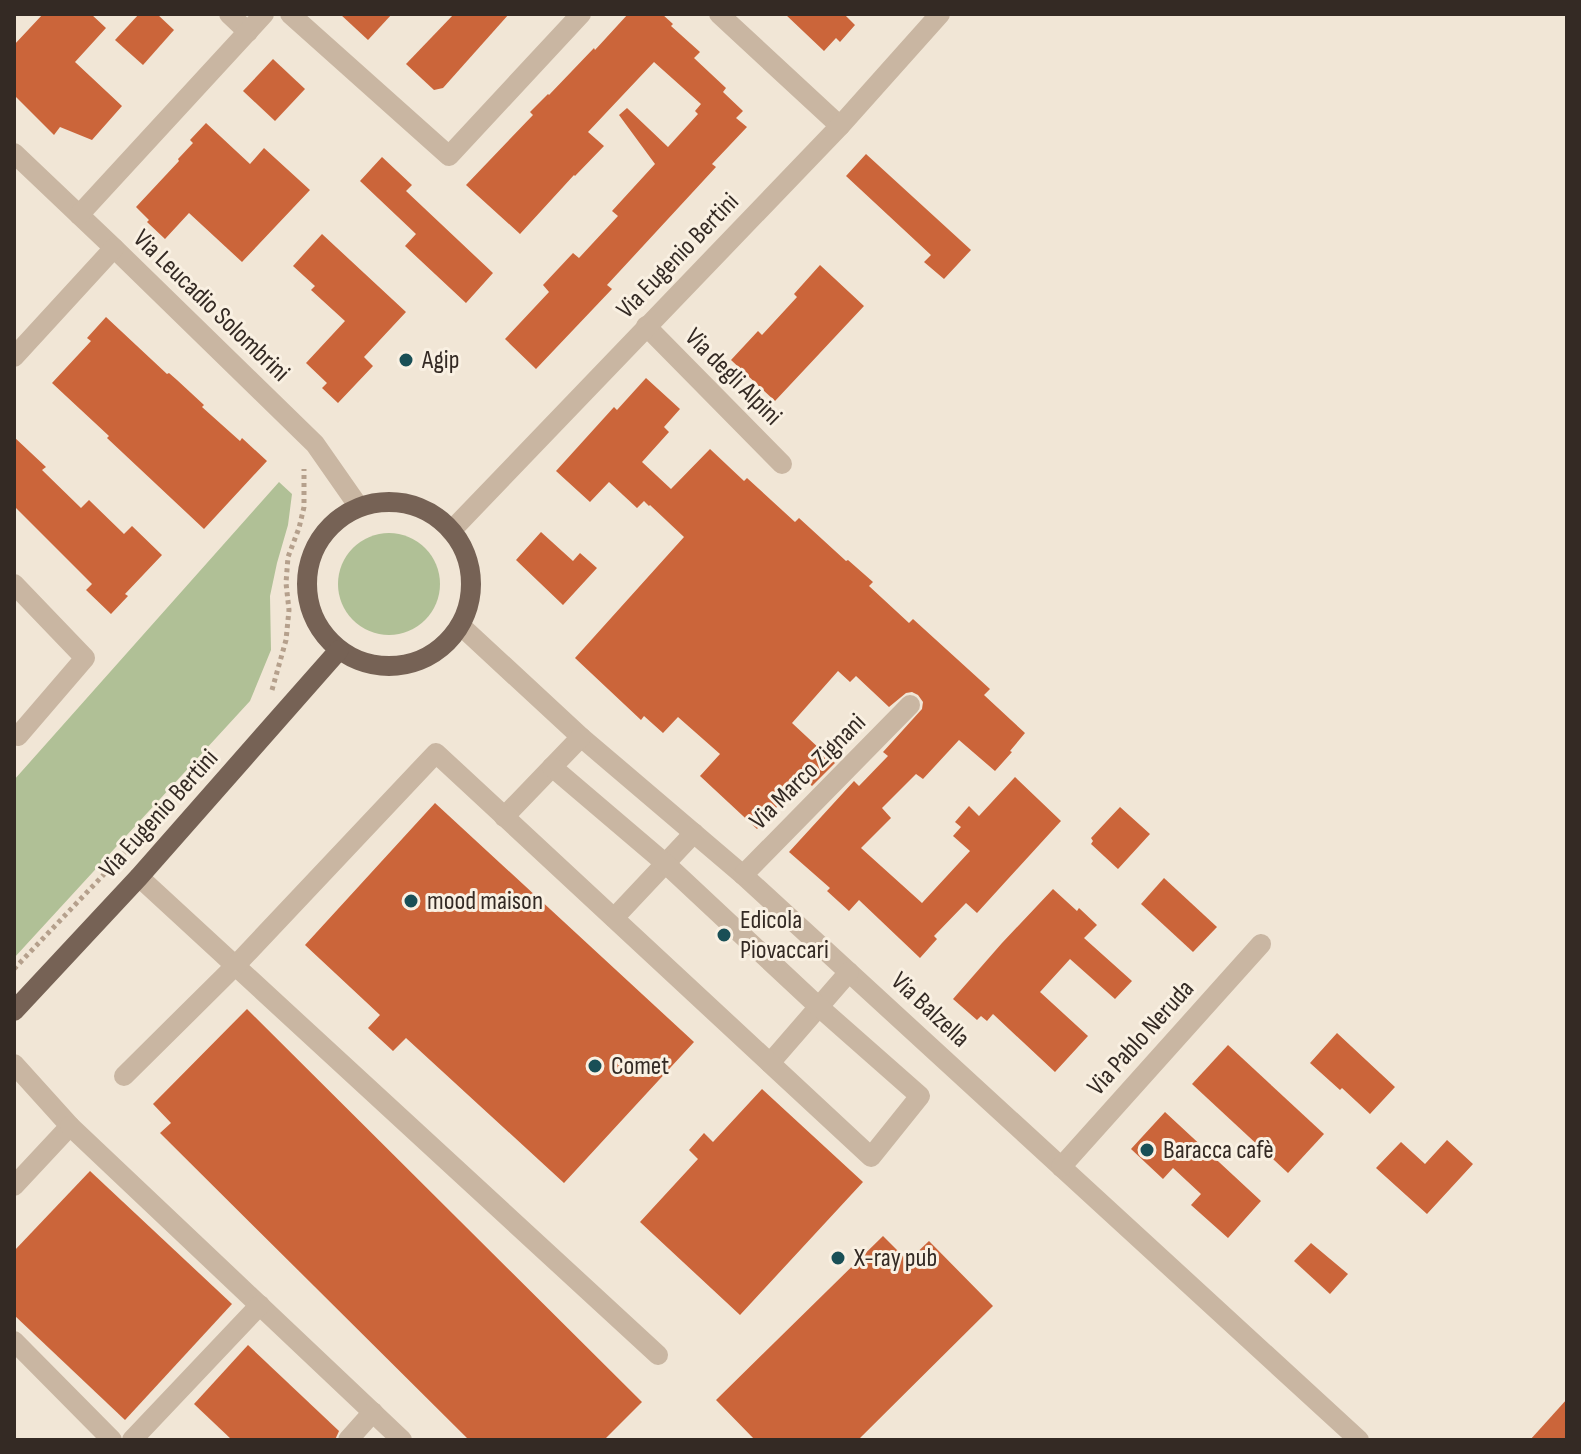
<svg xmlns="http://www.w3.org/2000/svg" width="1581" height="1454" viewBox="0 0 1581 1454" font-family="'Sofia Sans Condensed',sans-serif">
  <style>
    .green { fill: #b0c096 }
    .building { fill: #cb653a }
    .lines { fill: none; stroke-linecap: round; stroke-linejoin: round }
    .path { stroke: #b5a08c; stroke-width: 5; stroke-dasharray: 4 4; stroke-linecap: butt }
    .minor { stroke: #c9b6a2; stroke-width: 20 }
    .major { stroke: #766255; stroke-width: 20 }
    .poi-dot { fill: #194f56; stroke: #f9f0e2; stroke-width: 3 }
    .labels { text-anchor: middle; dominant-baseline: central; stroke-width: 6; stroke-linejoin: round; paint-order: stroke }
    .street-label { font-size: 26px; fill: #342a24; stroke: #f9f0e2 }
    .poi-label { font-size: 26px; fill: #342a24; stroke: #f9f0e2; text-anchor: start }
  </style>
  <rect width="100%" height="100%" fill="#f1e6d6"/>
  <g class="green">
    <path d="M279,482L292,494L288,525L277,563L270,596L271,650L250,701L14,958V780Z"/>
    <circle cx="389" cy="584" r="51"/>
  </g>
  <g class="building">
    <path d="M43,14H91L106,28L75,62L122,106L92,140L60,127L54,135L14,95V45Z"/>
    <path d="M139,14H157L174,30L143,65L115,40Z"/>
    <path d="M340,14H392L368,40Z"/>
    <path d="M454,14H509L443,88L434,90L406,64Z"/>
    <path d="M628,14H662L673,24L671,26L700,52L694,58L726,88L723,92L743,111L736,118L747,127L712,164L716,167L607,285L612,289L536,369L505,339L549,292L543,285L573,253L579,258L618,216L612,211L655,164L619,115L627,108L668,147L698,114L695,111L701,104L654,62L588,132L604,146L575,176L574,175L520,234L466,185L533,115L530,112L548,94L549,95L594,48L595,50Z"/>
    <path d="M785,14H844L855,25L840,42L836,38L824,51Z"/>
    <path d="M273,59L305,89L275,121L243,91Z"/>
    <path d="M206,123L250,164L264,148L310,190L242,262L189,213L165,239L147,222L149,220L136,207L179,161L178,159L193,143L190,140Z"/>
    <path d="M866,154L971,250L944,279L924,262L931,255L846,176Z"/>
    <path d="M382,157L412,185L406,191L493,273L466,303L405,246L416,234L360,181Z"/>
    <path d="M322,234L406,312L364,357L373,366L338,403L322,388L327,383L306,363L345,321L311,290L315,286L293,266Z"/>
    <path d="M820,265L864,306L775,401L731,360L758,331L762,335L797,297L794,294Z"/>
    <path d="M106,317L167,374L169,373L177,380L204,405L202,407L240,441L242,438L267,461L204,529L107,438L109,436L52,383L91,341L87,338Z"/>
    <path d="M646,378L680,409L664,427L669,432L642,462L671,489L710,449L744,481L747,478L795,522L799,518L846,561L848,560L873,582L869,586L909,623L913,619L990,689L984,695L1025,733L1010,751L1012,752L995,771L959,740L923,779L916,774L882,808L891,818L861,848L922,903L970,851L953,836L961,827L955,822L969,806L979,816L1015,777L1061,821L977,913L966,903L934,936L937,939L920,958L859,900L849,911L827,891L830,888L789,852L854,781L859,786L888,756L883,752L922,709L923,702L918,695L912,692L906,693L889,707L856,676L850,682L838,671L792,723L835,763L812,786L803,778L757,829L700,776L720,754L678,717L663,733L644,716L641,720L575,658L684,537L650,505L649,506L644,501L637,508L609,482L590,502L556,471L614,407L617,410Z"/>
    <path d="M14,437L46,467L42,470L81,508L89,500L124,534L132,526L162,555L125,594L128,596L111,614L86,590L92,584L14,506Z"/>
    <path d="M541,532L573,561L580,553L597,568L563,605L516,560Z"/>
    <path d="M435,803L694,1042L564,1183L406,1038L393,1051L368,1028L380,1015L305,945Z"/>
    <path d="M1120,807L1150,834L1118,869L1091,844L1093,841L1091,838Z"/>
    <path d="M1164,878L1217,927L1193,952L1141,904Z"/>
    <path d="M1053,889L1077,911L1079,908L1097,925L1084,938L1132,981L1115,999L1070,959L1040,992L1088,1036L1055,1072L993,1014L987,1021L981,1016L977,1020L953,999L1002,943Z"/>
    <path d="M247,1009L642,1402L604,1440H469L160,1133L171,1123L153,1104Z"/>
    <path d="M1337,1033L1395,1087L1370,1114L1342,1088L1340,1090L1310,1063Z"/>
    <path d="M1228,1045L1324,1134L1288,1173L1192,1084Z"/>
    <path d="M762,1089L863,1182L740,1315L640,1222L698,1159L689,1150L704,1133L713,1142Z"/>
    <path d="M1165,1112L1261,1201L1228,1238L1191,1205L1201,1194L1173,1168L1163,1179L1131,1149Z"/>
    <path d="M1447,1140L1473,1164L1427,1214L1376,1168L1401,1142L1425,1164Z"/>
    <path d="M90,1171L232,1304L125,1420L14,1315V1251Z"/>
    <path d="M883,1236L908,1261L929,1241L993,1306L858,1440H755L716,1400Z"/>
    <path d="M1311,1243L1348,1274L1330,1294L1294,1261Z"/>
    <path d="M248,1345L339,1431L335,1440H232L194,1404Z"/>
    <path d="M1567,1399V1440H1530Z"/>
  </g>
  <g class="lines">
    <g class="path">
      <path d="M272,690L286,640L289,610L286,583L288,557L299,528L304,507V469"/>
      <path d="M14,969L148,828"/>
    </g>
    <g class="minor">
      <path d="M229,14L248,32"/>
      <path d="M290,14L449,156L581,14"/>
      <path d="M719,14L840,126"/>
      <path d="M14,153L114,248L315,444L359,507"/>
      <path d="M79,215L264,14"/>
      <path d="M646,326L782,464"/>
      <path d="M14,357L114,248"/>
      <path d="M451,531L840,126L940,14"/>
      <path d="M14,584L85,658L18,736L14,733"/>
      <path d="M460,625L581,737L743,875L1359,1440"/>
      <path d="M504,817L581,737"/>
      <path d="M743,875L910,705"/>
      <path d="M139,877L658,1355"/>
      <path d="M614,918L694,833"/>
      <path d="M770,1063L849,972"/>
      <path d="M14,1064L70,1126L14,1186"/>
      <path d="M124,1076L236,965L436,753L871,1157L920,1096L819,1007L666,864L552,767"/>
      <path d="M70,1126L402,1440"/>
      <path d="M1061,1167L1261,944"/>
      <path d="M14,1341L112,1440"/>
      <path d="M132,1440L260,1305"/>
      <path d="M348,1440L373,1412"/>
    </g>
    <g class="major">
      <circle cx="389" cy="584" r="82"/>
      <path d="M14,1011L139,877L339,650"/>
    </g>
  </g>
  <g class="poi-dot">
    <circle cx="406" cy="360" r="8"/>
    <circle cx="411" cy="901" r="8"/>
    <circle cx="724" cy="935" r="8"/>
    <circle cx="595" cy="1066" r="8"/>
    <circle cx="1147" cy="1150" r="8"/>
    <circle cx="838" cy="1258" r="8"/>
  </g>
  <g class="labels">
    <g class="street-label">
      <text transform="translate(678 256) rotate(-46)">Via Eugenio Bertini</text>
      <text transform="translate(211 306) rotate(44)">Via Leucadio Solombrini</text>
      <text transform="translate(733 377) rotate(45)">Via degli Alpini</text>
      <text transform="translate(808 772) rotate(-45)">Via Marco Zignani</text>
      <text transform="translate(159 814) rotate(-48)">Via Eugenio Bertini</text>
      <text transform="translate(930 1010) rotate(43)">Via Balzella</text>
      <text transform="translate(1141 1038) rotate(-48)">Via Pablo Neruda</text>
    </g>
    <g class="poi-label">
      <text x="422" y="360">Agip</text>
      <text x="427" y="901">mood maison</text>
      <text x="740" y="920">Edicola<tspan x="740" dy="30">Piovaccari</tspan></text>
      <text x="611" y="1066">Comet</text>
      <text x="1163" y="1150">Baracca cafè</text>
      <text x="854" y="1258">X-ray pub</text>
    </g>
  </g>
  <rect width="1581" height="1454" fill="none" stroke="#342a24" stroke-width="32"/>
</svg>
